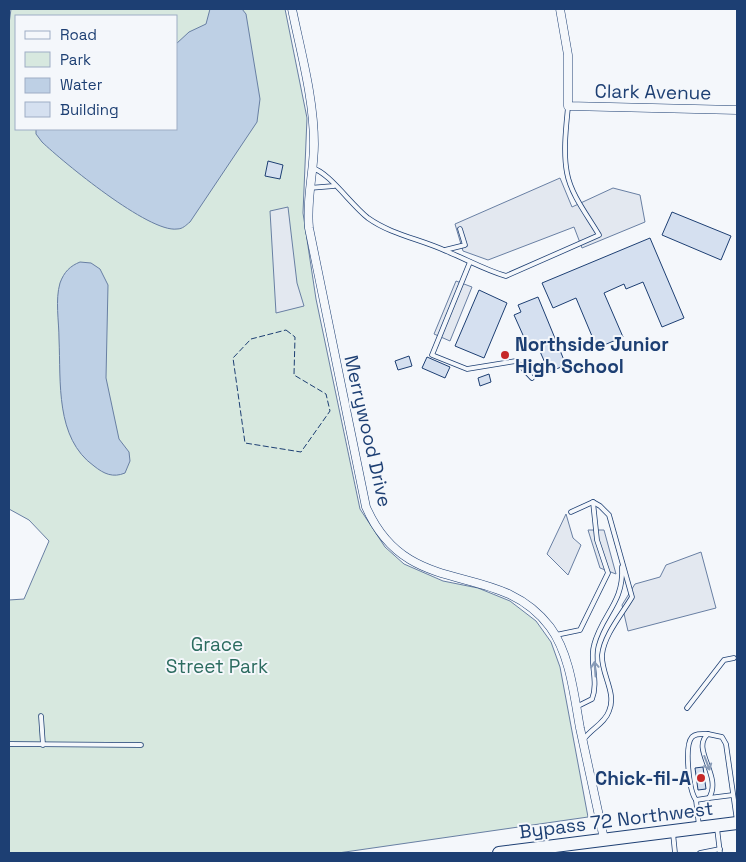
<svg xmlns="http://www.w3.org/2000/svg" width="746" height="862" viewBox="0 0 746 862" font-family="'Space Grotesk',sans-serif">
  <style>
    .green { fill: #d7e8df; stroke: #687fa3; fill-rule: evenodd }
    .parking { fill: #e3e8f0; stroke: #687fa3 }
    .water { fill: #bed0e5; stroke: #687fa3 }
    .building { fill: #d5e0f0; stroke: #1d3f73 }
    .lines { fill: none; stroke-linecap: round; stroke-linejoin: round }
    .service-casing { stroke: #1d3f73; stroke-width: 5.5 }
    .minor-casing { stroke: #1d3f73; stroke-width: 9 }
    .trunk-casing { stroke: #1d3f73; stroke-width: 14 }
    .service { stroke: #f4f7fb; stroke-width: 4 }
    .minor { stroke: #f4f7fb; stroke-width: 8 }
    .trunk { stroke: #f4f7fb; stroke-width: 12 }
    .fence { stroke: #1d3f73; stroke-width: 1; stroke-dasharray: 6 2.5; stroke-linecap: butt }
    .oneway { stroke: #889bb7 }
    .poi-dot { fill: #c62828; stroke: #f4f7fb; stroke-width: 2 }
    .labels { text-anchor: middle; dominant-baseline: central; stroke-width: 4; stroke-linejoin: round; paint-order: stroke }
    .street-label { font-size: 19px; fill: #1d3f73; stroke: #f4f7fb }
    .poi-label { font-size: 19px; font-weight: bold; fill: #1d3f73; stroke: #f4f7fb; text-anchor: start }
    .park-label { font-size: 19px; fill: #2c6c60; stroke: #f4f7fb }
  </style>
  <rect width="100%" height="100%" fill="#f4f7fb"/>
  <path class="green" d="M11,9H285L307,118L303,213L316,299L360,509L385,547L404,564L443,581L478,588L510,601L536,621L551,642L560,667L588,817L338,853H9V600L24,599L49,541L29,520L9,509V24ZM16,16H176V129H16Z"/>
  <g class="parking">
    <path d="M560,178L572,207L613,188L640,195L645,222L582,248L574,227L488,260L463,251L455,224Z"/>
    <path d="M288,207L297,283L304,306L276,313L270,211Z"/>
    <path d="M456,281L472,287L450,341L434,334Z"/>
    <path d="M566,514L573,538L581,545L568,575L547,554Z"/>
    <path d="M588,530H604L616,574L600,568Z"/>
    <path d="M701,552L716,608L628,631L622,605L635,584L660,577L666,565Z"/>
  </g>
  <g class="water">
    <path d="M210,9H242L246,14L260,99L257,122L190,222C186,225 183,229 177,229C149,233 63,162 42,142L36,134V129H176V44L189,32L206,24Z"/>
    <path d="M80,262L91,263L100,269L108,285L106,378L119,439L129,452L130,461L125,473C113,478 104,474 94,466C55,438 61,382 59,339C59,321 55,300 60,283C64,272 70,266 80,262Z"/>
  </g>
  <g class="building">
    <path d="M268,161L283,165L280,179L265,176Z"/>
    <path d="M672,212L731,236L721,260L662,235Z"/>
    <path d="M650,238L684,318L662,327L643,282L626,289L624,284L604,293L623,337L597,348L576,298L553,308L542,283Z"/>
    <path d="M479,290L507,303L484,358L455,346Z"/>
    <path d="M538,297L566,365L549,372L535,340L527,344L514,315L521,312L518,305Z"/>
    <path d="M409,356L412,366L398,370L395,361Z"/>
    <path d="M427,357L450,367L445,378L422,368Z"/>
    <path d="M489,374L491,382L480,386L478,378Z"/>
    <path d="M703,767L706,789L698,790L695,768Z"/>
  </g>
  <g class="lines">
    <defs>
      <g id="service">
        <path d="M312,168C329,172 351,205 368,218C392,235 420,239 446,251C466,259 485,270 506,276L599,235C588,216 571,195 567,173C563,152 566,128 568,107"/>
        <path d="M309,188L334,186"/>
        <path d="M445,250L465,245L460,229"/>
        <path d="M470,262L432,355L467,369L516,361L532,378"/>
        <path d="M571,512L593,502L600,506L609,515L632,597C622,614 604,635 602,655C601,674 617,693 609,711C605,723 591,729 584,739"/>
        <path d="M556,635L580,630L608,573L597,540L593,502"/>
        <path d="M576,707L592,699C599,681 589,662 594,645C602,614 624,603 622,567"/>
        <path d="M687,708L724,660L734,658"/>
        <path d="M41,716L43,745"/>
        <path d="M9,744L141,745"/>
        <path d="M709,798L733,795"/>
        <path d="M696,800C689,791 684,746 692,737C696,733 702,734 708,734"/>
        <path d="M699,826L696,800L709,798C723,776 690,749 708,734L722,737L726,744L737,821"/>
        <path d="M717,828L720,853"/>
        <path d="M673,833L675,853"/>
        <path d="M700,853L720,849"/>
      </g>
      <g id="minor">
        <path d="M292,9C301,53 314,99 314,144C314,172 306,199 309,228L366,507C408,603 497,557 550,627C570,654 574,695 580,728C588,765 596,802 604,839"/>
        <path d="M560,9L568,55V106L737,110"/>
      </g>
      <path id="trunk" d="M499,853L737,823"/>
    </defs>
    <use href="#service" class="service-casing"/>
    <use href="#minor" class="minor-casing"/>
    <use href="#trunk" class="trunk-casing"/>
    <use href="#service" class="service"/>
    <use href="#minor" class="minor"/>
    <use href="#trunk" class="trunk"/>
    <path class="fence" d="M286,330L295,337L294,375L326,394L330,411L301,452L245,443L233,358L251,339Z"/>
  </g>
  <defs><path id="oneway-shaft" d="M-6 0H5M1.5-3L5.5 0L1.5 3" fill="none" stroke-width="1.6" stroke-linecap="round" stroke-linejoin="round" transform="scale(1.25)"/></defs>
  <g class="oneway">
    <use href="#oneway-shaft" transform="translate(595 669) rotate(-94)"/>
    <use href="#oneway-shaft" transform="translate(707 763) rotate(69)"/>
  </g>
  <g class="poi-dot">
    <circle cx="505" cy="355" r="5"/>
    <circle cx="701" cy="778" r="5"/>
  </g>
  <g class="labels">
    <g class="street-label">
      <text transform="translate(653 92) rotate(1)">Clark Avenue</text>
      <text transform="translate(368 431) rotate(77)">Merrywood Drive</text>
      <text transform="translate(616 820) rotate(-7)">Bypass 72 Northwest</text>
    </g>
    <g class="poi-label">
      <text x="515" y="344">Northside Junior<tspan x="515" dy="22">High School</tspan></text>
      <text x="691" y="778" text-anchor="end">Chick-fil-A</text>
    </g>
    <g class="park-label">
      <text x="217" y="644">Grace<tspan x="217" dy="22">Street Park</tspan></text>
    </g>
  </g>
  <rect width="746" height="862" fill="none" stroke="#1d3f73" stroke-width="20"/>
  <rect x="15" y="15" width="162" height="115" fill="#f4f7fb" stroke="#9eadc5"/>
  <rect x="25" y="31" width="25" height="8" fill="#f4f7fb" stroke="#9eadc5"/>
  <text x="60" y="40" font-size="15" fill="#1d3f73">Road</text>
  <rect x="25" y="52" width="25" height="15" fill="#d7e8df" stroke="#9eadc5"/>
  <text x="60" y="65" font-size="15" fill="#1d3f73">Park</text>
  <rect x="25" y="78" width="25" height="15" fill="#bed0e5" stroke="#9eadc5"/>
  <text x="60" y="90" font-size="15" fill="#1d3f73">Water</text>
  <rect x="25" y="102" width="25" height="15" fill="#d5e0f0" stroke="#9eadc5"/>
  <text x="60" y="115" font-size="15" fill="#1d3f73">Building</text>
</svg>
